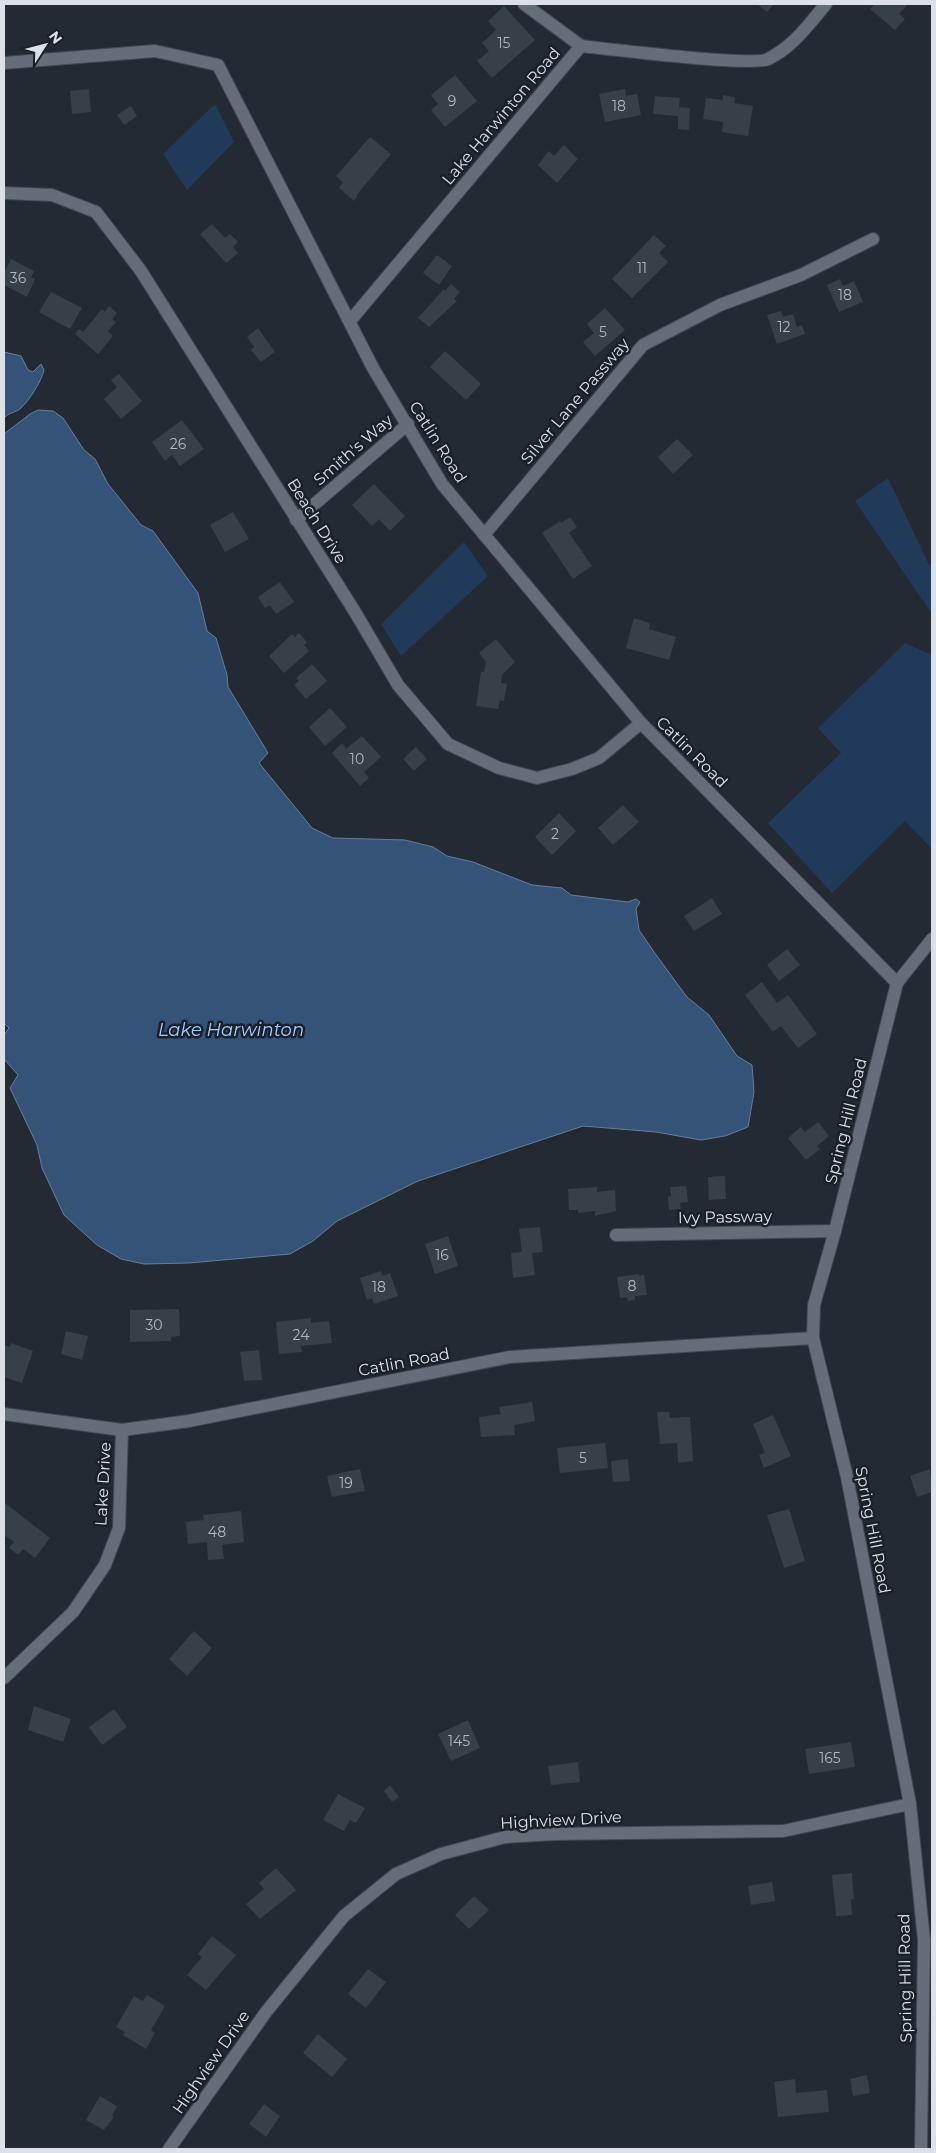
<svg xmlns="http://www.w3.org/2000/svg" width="936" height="2153" viewBox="0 0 936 2153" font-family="Montserrat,sans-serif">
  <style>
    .green { fill: #213a59 }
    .water { fill: #355379; stroke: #677e9a }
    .building { fill: #373f49 }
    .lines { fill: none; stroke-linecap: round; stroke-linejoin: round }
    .street-casing { stroke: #424850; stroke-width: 14 }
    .street { stroke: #646d78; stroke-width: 12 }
    .labels { text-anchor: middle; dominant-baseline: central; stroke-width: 5; stroke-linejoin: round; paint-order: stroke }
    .number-label { font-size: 14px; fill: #b3b8c0 }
    .street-label { font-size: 16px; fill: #dce1e7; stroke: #192029 }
    .water-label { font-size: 18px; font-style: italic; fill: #a6cdff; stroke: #192029 }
  </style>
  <rect width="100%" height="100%" fill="#232a33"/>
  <g class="green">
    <path d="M215,104L234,142L187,190L163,154Z"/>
    <path d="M888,478L929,565L932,564V614L855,501Z"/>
    <path d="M464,542L488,576L401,656L381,624Z"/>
    <path d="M905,643L932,655V849L905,821L832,893L768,823L841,753L818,728Z"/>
  </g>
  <g class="water">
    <path d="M4,352L21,356L28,370L33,372L41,364L44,370C42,380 29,401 21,408C16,413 9,412 4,418Z"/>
    <path d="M38,410L53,411L63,418L84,450L95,459L108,484L141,525L153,531L198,593L207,631L216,638L227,675L228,687L268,753L259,763L312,828L333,838L405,840L433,847L447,856L473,862L532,885L562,888L571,895L628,902L636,899L640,902L636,909L639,930L654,952L687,997L709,1015L737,1056L752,1065L754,1092L748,1127L725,1136L701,1140L656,1132L583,1126L418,1181L337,1221L313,1241L290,1254L189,1263L144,1264L121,1259L97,1245L64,1215L42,1168L37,1145L10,1088L18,1075L4,1059V1035L9,1028L4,1023V434L30,414Z"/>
  </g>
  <g class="building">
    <path d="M757,4H774L767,12Z"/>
    <path d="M875,4H908L899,14L905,19L895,30L870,9Z"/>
    <path d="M504,6L535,40L492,78L477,61L489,51L482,43L496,30L488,21Z"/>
    <path d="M455,75L477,101L445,127L431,110L438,104L431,95Z"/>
    <path d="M89,89L91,112L72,114L70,91Z"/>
    <path d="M625,89L626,96L637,94L641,115L605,122L599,94Z"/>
    <path d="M723,95L735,97L734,103L753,106L748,136L722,132L723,122L703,119L706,98L723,100Z"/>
    <path d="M655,96L680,98L679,107L690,108L689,130L678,129V116L653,114Z"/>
    <path d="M131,106L137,116L124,125L117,115Z"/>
    <path d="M370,137L391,154L359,192L354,201L339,188L343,182L336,176Z"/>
    <path d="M564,145L578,159L557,183L538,165L549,151L554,156Z"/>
    <path d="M212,224L225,238L230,234L238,242L233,247L238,253L226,263L200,234Z"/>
    <path d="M654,235L666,246L659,253L668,262L632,298L612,279Z"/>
    <path d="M437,255L452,266L439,285L423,273Z"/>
    <path d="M11,259L34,271L31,277L35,279L27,297L4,285V273Z"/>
    <path d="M840,279L843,286L854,281L863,302L839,312L827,285Z"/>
    <path d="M451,284L460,292L454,299L457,301L429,327L418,318L444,289L445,291Z"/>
    <path d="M51,292L82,308L70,329L39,312Z"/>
    <path d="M109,306L117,313L112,319L116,322L108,331L113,336L98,354L75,334L79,329L83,332L102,309L105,312Z"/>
    <path d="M605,308L625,330L595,356L583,342L594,333L587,324Z"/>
    <path d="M781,311L783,317L793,314L797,327L802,325L805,334L777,344L767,315Z"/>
    <path d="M258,328L275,352L261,362L251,350L254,347L247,337Z"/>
    <path d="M445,351L481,384L466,400L430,367Z"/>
    <path d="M119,374L142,401L121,419L104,399L117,387L111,380Z"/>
    <path d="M182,420L204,449L180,466L172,455L165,461L152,442Z"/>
    <path d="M677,439L693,455L673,474L658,457Z"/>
    <path d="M374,484L405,516L390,531L379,519L372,526L352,505Z"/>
    <path d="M233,512L249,539L225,552L210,525Z"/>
    <path d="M570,517L577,527L569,533L592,566L573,579L542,533L560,521L561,523Z"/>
    <path d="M280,582L294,602L276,614L270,605L265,608L258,597Z"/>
    <path d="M634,618L650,623L649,629L676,637L669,660L626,648Z"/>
    <path d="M299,633L307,642L304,645L309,651L284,673L269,656L292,634L295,637Z"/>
    <path d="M496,639L515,662L502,675L501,683L507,684L504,701L500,700L498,709L476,706L481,672H484L486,662L479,653Z"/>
    <path d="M312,664L327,681L306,699L294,685L299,681L296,678Z"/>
    <path d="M330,708L347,727L325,746L309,727Z"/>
    <path d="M362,736L381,757L364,772L369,778L360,786L332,753L342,743L346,749Z"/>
    <path d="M416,747L427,759L414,771L403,759Z"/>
    <path d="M623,805L639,822L613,845L598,828Z"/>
    <path d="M559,813L576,831L552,855L535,837Z"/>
    <path d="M712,898L722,914L694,931L684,916Z"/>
    <path d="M787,949L800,965L779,981L767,965Z"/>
    <path d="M762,982L777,1003L788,995L817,1034L798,1048L781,1026L773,1032L745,995Z"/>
    <path d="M818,1122L829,1136L817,1146L820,1149L806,1160L788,1138L801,1127L805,1132Z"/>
    <path d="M725,1176L726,1199L709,1200L708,1177Z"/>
    <path d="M686,1186L688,1202L680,1203L681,1209L669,1210L668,1197L671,1196L670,1187Z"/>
    <path d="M597,1187V1192L615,1190L616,1211L595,1216V1211L578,1213V1210H569L568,1189Z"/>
    <path d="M540,1227L543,1252L532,1253L535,1275L513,1278L511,1253L522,1252L519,1229Z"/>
    <path d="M448,1236L458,1266L435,1274L425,1244Z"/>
    <path d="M381,1271L382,1276L390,1273L398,1296L374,1304L372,1298L367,1300L360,1278Z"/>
    <path d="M639,1274V1276L644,1275L647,1295L635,1296V1300L628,1301L627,1297L620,1298L617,1277Z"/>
    <path d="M179,1309L180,1336L171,1337V1341L130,1342V1310Z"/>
    <path d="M311,1318V1323L329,1321L332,1343L301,1346L302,1352L279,1354L276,1322Z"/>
    <path d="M66,1331L88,1336L82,1360L61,1354Z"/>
    <path d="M11,1343L33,1351L22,1383L4,1377V1345L10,1347Z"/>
    <path d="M259,1350L262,1380L244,1381L240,1352Z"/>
    <path d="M532,1402L535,1421L514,1425L515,1435L481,1437L479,1417L501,1414L499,1407Z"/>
    <path d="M657,1412H669L670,1418L690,1417L693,1461L678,1463L677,1443L660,1444Z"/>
    <path d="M773,1415L791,1456L764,1468L759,1455L765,1453L753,1424Z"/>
    <path d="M605,1443L608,1468L560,1473L557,1448Z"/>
    <path d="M628,1459L630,1481L613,1482L611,1461Z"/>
    <path d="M360,1469L365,1491L332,1497L327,1476Z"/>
    <path d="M930,1469L932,1492L917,1497L910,1476Z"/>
    <path d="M5,1503L50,1538L35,1558L23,1549L18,1555L9,1548L14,1542L4,1535Z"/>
    <path d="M789,1509L805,1561L784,1568L767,1515Z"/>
    <path d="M241,1511L244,1542L222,1545L224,1559L208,1560L207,1542L188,1544L186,1522L204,1520L203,1515Z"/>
    <path d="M194,1631L212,1648L187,1676L169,1659Z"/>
    <path d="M34,1706L71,1719L63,1742L28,1730Z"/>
    <path d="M114,1709L127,1727L102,1745L89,1727Z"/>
    <path d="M468,1720L480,1748L451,1761L438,1734Z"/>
    <path d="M851,1742L855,1767L809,1774L805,1749Z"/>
    <path d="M578,1762L580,1782L551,1785L548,1766Z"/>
    <path d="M390,1785L399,1797L392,1802L384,1791Z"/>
    <path d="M338,1794L365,1808L356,1823L350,1820L344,1831L323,1820Z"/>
    <path d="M276,1868L296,1890L260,1919L246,1904L264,1889L259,1883Z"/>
    <path d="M852,1873L854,1899H851L852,1915L836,1916L832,1875Z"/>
    <path d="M772,1882L775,1901L751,1905L748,1886Z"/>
    <path d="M474,1896L489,1910L469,1929L455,1915Z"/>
    <path d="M212,1936L236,1955L206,1990L187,1975L202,1957L198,1954Z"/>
    <path d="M368,1969L386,1982L366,2008L348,1994Z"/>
    <path d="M147,1995L165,2006L151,2030L155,2033L146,2049L123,2035L125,2032L116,2027L134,1996L143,2001Z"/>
    <path d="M318,2034L347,2059L332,2077L303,2053Z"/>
    <path d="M867,2075L870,2093L853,2096L850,2079Z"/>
    <path d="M795,2079L796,2093L827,2090L829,2112L778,2117L774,2082Z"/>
    <path d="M100,2096L117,2106L112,2116L114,2117L104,2130L86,2120Z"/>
    <path d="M264,2104L280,2116L266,2137L249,2124Z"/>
  </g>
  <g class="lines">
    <defs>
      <g id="street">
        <path d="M524,4L581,46"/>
        <path d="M4,63L155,51L218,65L373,368L442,484L641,723L897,983"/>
        <path d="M4,193L52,195L96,212L141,271L355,612L398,685L448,744L499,768L537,778L572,769L599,758L641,723"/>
        <path d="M350,321L581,46C608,49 753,67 768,59C793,47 809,24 826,4"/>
        <path d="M296,520L408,424"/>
        <path d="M484,535L643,345L720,305L801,275L873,239"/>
        <path d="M616,1235L835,1231"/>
        <path d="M4,1414L122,1430L189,1421L510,1357L813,1338"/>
        <path d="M4,1678L73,1612L105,1565L119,1528L122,1430"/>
        <path d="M169,2149L266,2012L344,1916L396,1874L441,1854L505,1837L555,1834L783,1831L910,1804"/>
        <path d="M921,2149L924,1940L910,1804L847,1477L813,1338L814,1305L835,1231L897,983L932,939"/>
      </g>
    </defs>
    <use href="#street" class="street-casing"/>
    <use href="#street" class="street"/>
  </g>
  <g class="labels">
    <g class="number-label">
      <text x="504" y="43">15</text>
      <text x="452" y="101">9</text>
      <text x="619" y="106">18</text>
      <text x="642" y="268">11</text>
      <text x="18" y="278">36</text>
      <text x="845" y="295">18</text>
      <text x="784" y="327">12</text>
      <text x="603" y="332">5</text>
      <text x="178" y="444">26</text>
      <text x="357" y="759">10</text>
      <text x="555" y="834">2</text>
      <text x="442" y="1255">16</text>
      <text x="632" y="1286">8</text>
      <text x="379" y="1287">18</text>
      <text x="154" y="1325">30</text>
      <text x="301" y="1335">24</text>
      <text x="583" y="1458">5</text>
      <text x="346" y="1483">19</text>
      <text x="217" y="1532">48</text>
      <text x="459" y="1741">145</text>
      <text x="830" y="1758">165</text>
    </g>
    <g class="street-label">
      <text transform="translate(501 116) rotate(-50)">Lake Harwinton Road</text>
      <text transform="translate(575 401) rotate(-50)">Silver Lane Passway</text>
      <text transform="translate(438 442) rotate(58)">Catlin Road</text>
      <text transform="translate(353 450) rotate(-41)">Smith's Way</text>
      <text transform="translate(317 521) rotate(58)">Beach Drive</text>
      <text transform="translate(692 752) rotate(45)">Catlin Road</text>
      <text transform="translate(846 1121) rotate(-76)">Spring Hill Road</text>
      <text transform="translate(725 1217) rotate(-1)">Ivy Passway</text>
      <text transform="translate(404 1362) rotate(-11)">Catlin Road</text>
      <text transform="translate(103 1484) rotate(-87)">Lake Drive</text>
      <text transform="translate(873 1530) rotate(79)">Spring Hill Road</text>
      <text transform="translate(561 1820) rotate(-3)">Highview Drive</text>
      <text transform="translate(905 1978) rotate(-91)">Spring Hill Road</text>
      <text transform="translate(211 2062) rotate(-55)">Highview Drive</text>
    </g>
    <g class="water-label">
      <text x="231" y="1030">Lake Harwinton</text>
    </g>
  </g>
  <rect width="936" height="2153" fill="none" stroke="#dce1e7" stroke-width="10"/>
  <g transform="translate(45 45) rotate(54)" stroke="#192029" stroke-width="4" paint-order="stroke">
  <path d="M0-4L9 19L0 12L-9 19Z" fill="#dce1e7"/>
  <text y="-8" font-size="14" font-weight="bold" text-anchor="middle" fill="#dce1e7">N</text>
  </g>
</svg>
